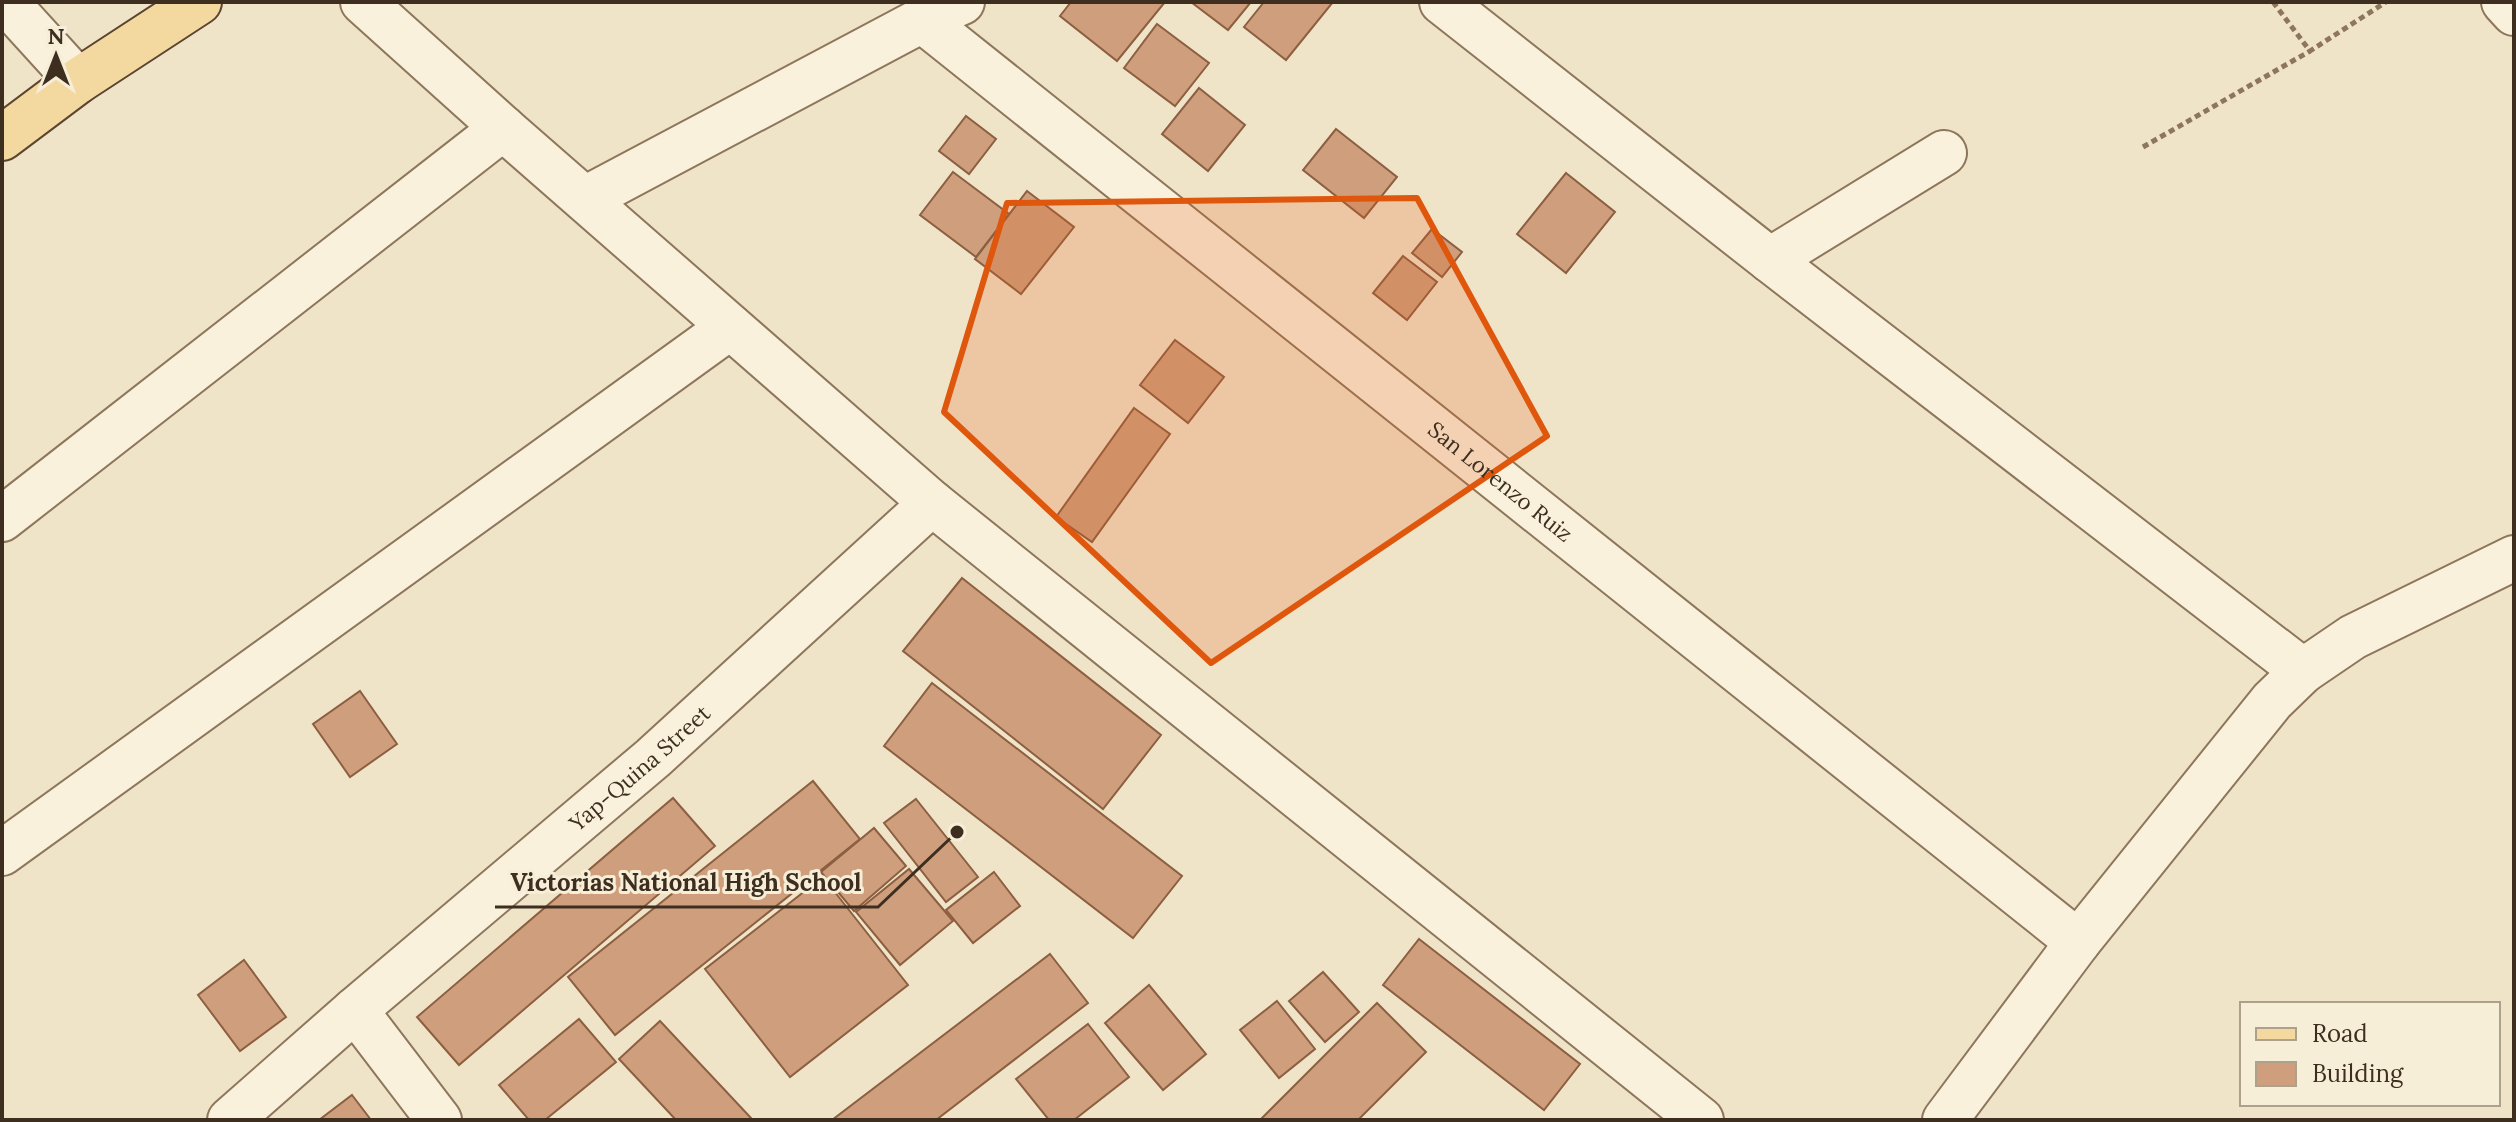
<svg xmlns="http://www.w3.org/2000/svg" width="2516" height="1122" viewBox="0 0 2516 1122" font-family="Lora,serif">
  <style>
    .building { fill: #cf9f7d; stroke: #8d5f41; stroke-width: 2 }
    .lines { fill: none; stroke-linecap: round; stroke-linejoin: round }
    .minor-casing { stroke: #8d765c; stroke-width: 48 }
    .major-casing { stroke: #5b4430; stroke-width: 48 }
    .path { stroke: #8d765c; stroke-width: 5; stroke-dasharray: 6 4; stroke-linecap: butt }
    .minor { stroke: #faf1dc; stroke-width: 44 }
    .major { stroke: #f3d9a0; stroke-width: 44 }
    .marked { fill: #df570d; fill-opacity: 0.2; stroke: #df570d; stroke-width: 6; stroke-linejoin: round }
    .labels { text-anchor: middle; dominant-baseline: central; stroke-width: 6; stroke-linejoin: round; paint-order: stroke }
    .street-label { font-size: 22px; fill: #3d2e20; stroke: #f7eed8 }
    .leader { fill: none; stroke: #3d2e20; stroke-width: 3 }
    .callout-dot { fill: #3d2e20; stroke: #f7eed8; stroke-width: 3 }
    .callout-label { font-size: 24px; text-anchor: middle; font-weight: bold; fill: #3d2e20; stroke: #f7eed8; stroke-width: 6; stroke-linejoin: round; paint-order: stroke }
  </style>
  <rect width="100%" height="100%" fill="#f0e4c8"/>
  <g class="building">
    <path d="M1071,2H1165L1117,61L1060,16Z"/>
    <path d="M1191,2H1251L1228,30Z"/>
    <path d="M1264,2H1333L1286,60L1244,27Z"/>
    <path d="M1157,24L1209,63L1175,106L1124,68Z"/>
    <path d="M1199,88L1245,125L1208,171L1162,134Z"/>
    <path d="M966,116L996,139L969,174L939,151Z"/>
    <path d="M1336,129L1397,177L1364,218L1303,170Z"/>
    <path d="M953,172L1009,214L976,257L920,215Z"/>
    <path d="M1566,173L1615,212L1566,273L1517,234Z"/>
    <path d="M1027,191L1074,227L1021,294L975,259Z"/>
    <path d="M1432,229L1462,252L1442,277L1412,253Z"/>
    <path d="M1403,256L1437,282L1407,320L1373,293Z"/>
    <path d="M1175,340L1224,377L1188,423L1140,385Z"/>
    <path d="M1134,408L1170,434L1092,542L1056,517Z"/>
    <path d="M962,578L1161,735L1103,809L903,651Z"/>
    <path d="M932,683L1182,876L1133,938L884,746Z"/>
    <path d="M360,691L397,744L350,777L313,724Z"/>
    <path d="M813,781L860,839L615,1035L568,977Z"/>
    <path d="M673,798L715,846L459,1065L417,1017Z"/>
    <path d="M916,799L978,877L946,902L884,823Z"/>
    <path d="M874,828L906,866L854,911L821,872Z"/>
    <path d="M909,869L953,921L900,965L856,912Z"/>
    <path d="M994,872L1020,906L973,943L946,910Z"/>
    <path d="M823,877L908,985L790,1077L705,969Z"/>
    <path d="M1419,939L1580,1064L1544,1110L1383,985Z"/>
    <path d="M1050,954L1088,1003L936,1120H832Z"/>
    <path d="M244,960L286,1017L240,1051L198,995Z"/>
    <path d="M1323,972L1359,1012L1325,1042L1289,1001Z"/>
    <path d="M1149,985L1206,1054L1163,1090L1105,1023Z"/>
    <path d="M1277,1001L1315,1049L1279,1078L1240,1030Z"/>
    <path d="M1377,1003L1426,1052L1358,1120H1260Z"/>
    <path d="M579,1019L616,1062L545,1120H529L499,1085Z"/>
    <path d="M660,1021L751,1118L749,1120H676L619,1059Z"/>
    <path d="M1088,1024L1129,1077L1074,1120H1049L1016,1079Z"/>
    <path d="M352,1095L371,1120H319Z"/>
  </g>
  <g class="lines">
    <defs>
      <g id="minor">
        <path d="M6,2L78,81"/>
        <path d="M363,2L503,128L932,503L1701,1120"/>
        <path d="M1442,2L1770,260L2303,671"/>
        <path d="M2504,2L2514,13"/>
        <path id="s1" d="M922,20L2078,942"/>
        <path d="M585,199L922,20L962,2"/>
        <path d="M1770,260L1944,153"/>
        <path d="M2,519L503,128"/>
        <path d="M2,853L730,327"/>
        <path d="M355,1010L439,1120"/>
        <path id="s2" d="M230,1120L355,1010L653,758L932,503"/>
        <path d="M1945,1120L2078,942L2272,701L2303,671L2353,637L2514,558"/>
      </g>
      <path id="major" d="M2,138L78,81L199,2"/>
    </defs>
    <use href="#minor" class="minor-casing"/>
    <use href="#major" class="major-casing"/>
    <g class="path">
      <path d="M2273,2L2310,51L2386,2"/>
      <path d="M2143,147L2310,51"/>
    </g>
    <use href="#minor" class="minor"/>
    <use href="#major" class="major"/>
  </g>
  <path class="marked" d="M1417,198L1547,436L1211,663L944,412L1007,203Z"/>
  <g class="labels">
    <g class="street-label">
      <text stroke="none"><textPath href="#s1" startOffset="740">San Lorenzo Ruiz</textPath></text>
      <text stroke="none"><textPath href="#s2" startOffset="540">Yap-Quina Street</textPath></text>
    </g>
  </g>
  <path class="leader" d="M957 832L878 907H495"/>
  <circle class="callout-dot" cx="957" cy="832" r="8"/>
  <g class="callout-label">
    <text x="686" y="891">Victorias National High School</text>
  </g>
  <rect width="2516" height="1122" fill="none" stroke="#3d2e20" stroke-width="8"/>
  <rect x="2240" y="1002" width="260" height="104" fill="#f7eed8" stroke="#ada18e" stroke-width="2"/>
  <rect x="2256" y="1028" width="40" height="12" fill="#f3d9a0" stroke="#ada18e" stroke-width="2"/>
  <text x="2312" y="1042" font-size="24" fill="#3d2e20">Road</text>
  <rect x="2256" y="1062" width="40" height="24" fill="#cf9f7d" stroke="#ada18e" stroke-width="2"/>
  <text x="2312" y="1082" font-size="24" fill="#3d2e20">Building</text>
  <g transform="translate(56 56)" stroke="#f7eed8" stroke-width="6" paint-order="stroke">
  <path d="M0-6L14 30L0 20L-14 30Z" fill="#3d2e20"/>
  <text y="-12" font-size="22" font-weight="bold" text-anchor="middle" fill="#3d2e20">N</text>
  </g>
</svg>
